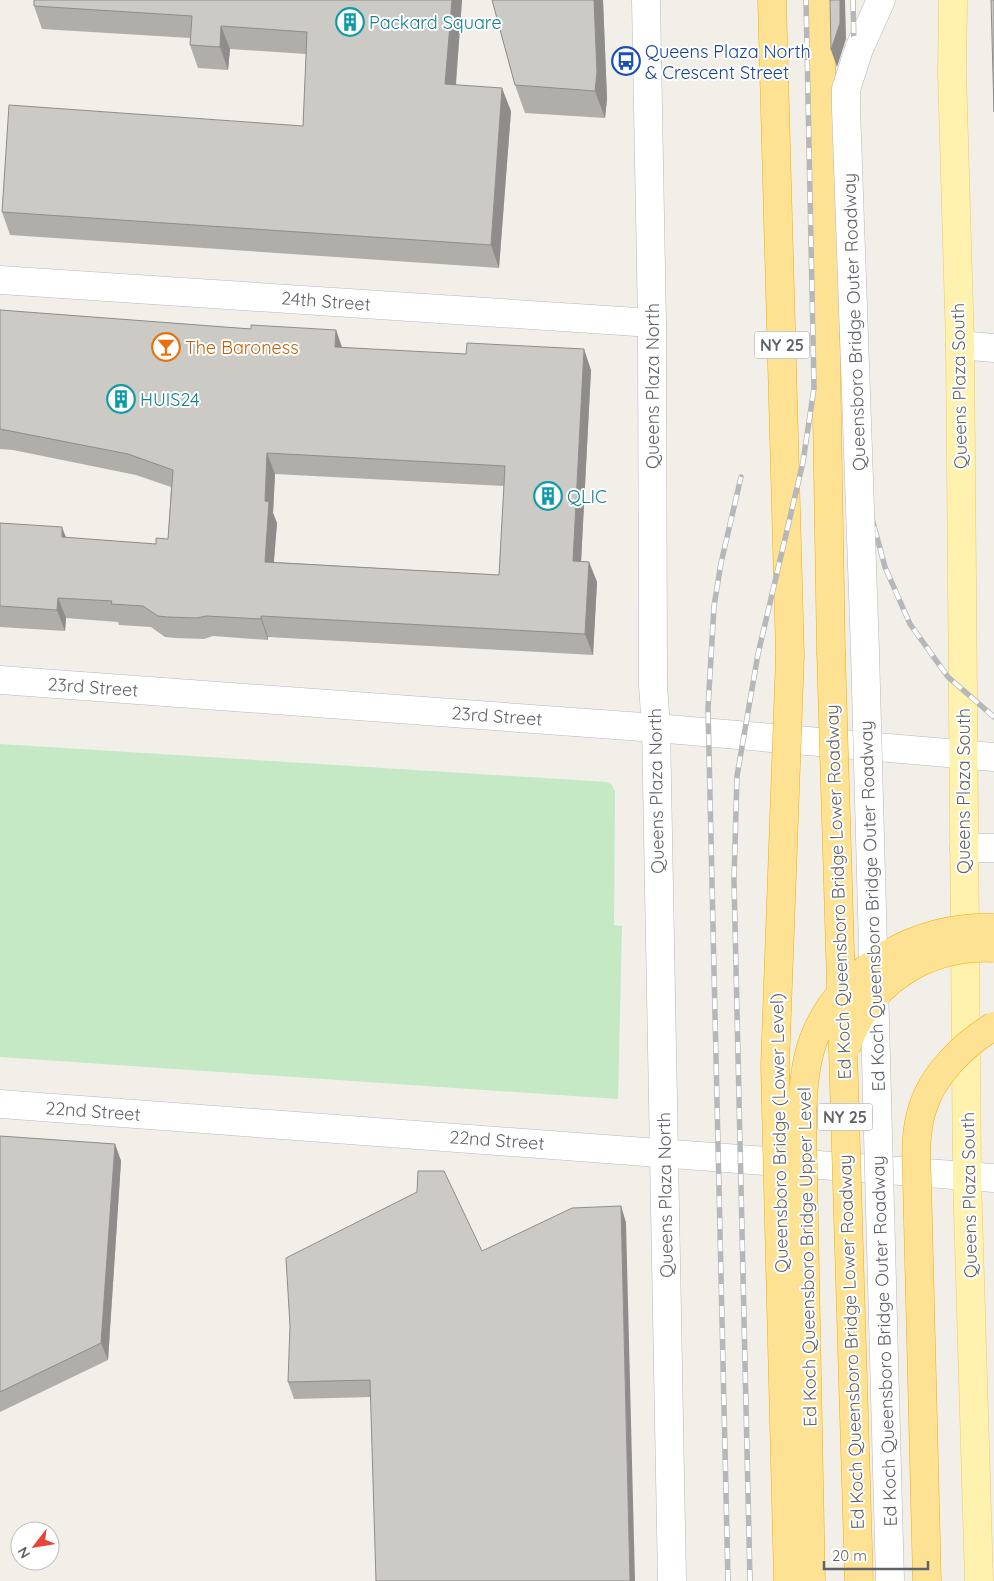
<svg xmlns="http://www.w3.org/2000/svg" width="994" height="1581" viewBox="0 0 994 1581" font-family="Quicksand,sans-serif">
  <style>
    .green { fill: #c5e8c5 }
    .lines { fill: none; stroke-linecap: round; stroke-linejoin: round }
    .minor-casing { stroke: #b5b8bc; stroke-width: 29 }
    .major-casing { stroke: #f2c960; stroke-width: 29 }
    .highway-casing { stroke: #f9ab00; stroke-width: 29 }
    .minor { stroke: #fff; stroke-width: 28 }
    .major { stroke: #fff2af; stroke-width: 28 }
    .highway { stroke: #fde293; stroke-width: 28 }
    .rail-casing { stroke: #b6b7b8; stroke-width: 5.5 }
    .rail { stroke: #fff; stroke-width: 4; stroke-dasharray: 11; stroke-linecap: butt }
    .minor-bridge-casing { stroke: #b5b8bc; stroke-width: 29; stroke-linecap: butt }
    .highway-bridge-casing { stroke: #f9ab00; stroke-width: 29; stroke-linecap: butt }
    .minor-bridge { stroke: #fff; stroke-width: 28 }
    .highway-bridge { stroke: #fde293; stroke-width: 28 }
    .wall { fill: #afaea9; fill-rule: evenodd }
    .shaded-wall { fill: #8f8d8a }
    .building { fill: #cccac5; stroke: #8f8d8a; fill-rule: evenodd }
    .labels { text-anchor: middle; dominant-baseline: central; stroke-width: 4; stroke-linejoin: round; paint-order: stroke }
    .shield { fill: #fff; stroke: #8f9295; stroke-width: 1 }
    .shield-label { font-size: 16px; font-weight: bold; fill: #5f6368 }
    .culture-label { font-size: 18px; fill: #0d838f; stroke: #fff; text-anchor: start }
    .transit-label { font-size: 18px; fill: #164399; stroke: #fff; text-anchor: start }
    .street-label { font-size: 18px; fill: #5f6368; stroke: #fff }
    .food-label { font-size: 18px; fill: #c56008; stroke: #fff; text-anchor: start }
  </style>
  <rect width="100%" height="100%" fill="#f1efe8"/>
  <path class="green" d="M0,744L607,782L612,785L615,791L614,925L622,926L618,1099L0,1057Z"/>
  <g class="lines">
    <defs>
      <g id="minor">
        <path d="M646,0L652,323L653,685L656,728L672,1581"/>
        <path d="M859,49L881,0"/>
        <path d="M0,280L652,323"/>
        <path d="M960,345L994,348"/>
        <path d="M0,680L656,728L994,757"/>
        <path d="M964,848H994"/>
        <path d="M0,1104L994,1178"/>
      </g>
      <path id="major" d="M953,0L952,72L960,345L967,1177L979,1581"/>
      <g id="highway">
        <path d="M772,0L790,655"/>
        <path d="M820,0L831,652"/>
      </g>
    </defs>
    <use href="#minor" class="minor-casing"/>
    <use href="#major" class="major-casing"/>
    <use href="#highway" class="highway-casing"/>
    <use href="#minor" class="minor"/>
    <use href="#major" class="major"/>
    <use href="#highway" class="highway"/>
    <defs>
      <g id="rail">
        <path d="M853,0L863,465L870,511L885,567L910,624L948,677L994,717"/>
        <path d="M728,1581L708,708L714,606L721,563L741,477"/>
        <path d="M750,1581L734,880L737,776L758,654L803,462L814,388L806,0"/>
      </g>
    </defs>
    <use href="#rail" class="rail-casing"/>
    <use href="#rail" class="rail"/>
    <defs>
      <path id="minor-bridge" d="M859,49L846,89V108L865,651L890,1581"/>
      <g id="highway-bridge">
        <path d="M831,652L859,1581"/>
        <path d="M846,1048C867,982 926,945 994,948"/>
        <path d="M788,1581L775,1066L790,655"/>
        <path d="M811,1581L802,1120C803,1094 804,1066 813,1041C839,969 919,924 994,928"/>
        <path d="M927,1581L917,1180C916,1156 915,1133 922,1110C932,1075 964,1044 994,1026"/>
      </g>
    </defs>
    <use href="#minor-bridge" class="minor-bridge-casing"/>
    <use href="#highway-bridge" class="highway-bridge-casing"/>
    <use href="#minor-bridge" class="minor-bridge"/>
    <use href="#highway-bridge" class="highway-bridge"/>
  </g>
  <g class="wall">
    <path d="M34,0H462L456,85L511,111L499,268L10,235L2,212L303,126L306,54L230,49L228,70L198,68L190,45V38L42,29L34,6Z"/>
    <path d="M492,0H603L607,99L605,118L525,113L515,85Z"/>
    <path d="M0,310L251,329L336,330L342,347L591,370L581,561L589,562L597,582L593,655L268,637V640L213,636L204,639L175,638L165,637L151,627L119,625L118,622L66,618L65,631L0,627V523L66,538L156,544L168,539L171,487L136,475L13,450L0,449ZM275,474L504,486L499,575L274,562L277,523L273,513Z"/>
    <path d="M0,1136L115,1144L121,1161L108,1360L0,1412Z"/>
    <path d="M621,1206L626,1223L371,1397L294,1399L288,1382L482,1251Z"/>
  </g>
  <g class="shaded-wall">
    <path d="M452,0H462L454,107L445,84Z"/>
    <path d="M594,0H603L607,99L605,118L595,91Z"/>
    <path d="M840,0H845L846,39L837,67L831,50Z"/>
    <path d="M221,26L230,49L228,70L220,47Z"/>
    <path d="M502,88L511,111L499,268L491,245Z"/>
    <path d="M336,330L343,351L335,347Z"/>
    <path d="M584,349L591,370L580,582L573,561Z"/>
    <path d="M267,453L275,474L273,513L277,523L272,582L265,562V501Z"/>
    <path d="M62,527L70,548L62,537Z"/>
    <path d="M589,562L597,582L593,655L585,634Z"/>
    <path d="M58,598L66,618L65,631L57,610Z"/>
    <path d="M261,616L268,637V640L261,619Z"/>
    <path d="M115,1144L121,1161L108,1360L101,1343Z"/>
    <path d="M621,1206L626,1223L635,1581H630Z"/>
  </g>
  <g class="building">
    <path d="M34,0H452L445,84L502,88L491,245L2,212L9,105L303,126L307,32L221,26L220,47L190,45L192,16L34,6Z"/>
    <path d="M492,0H594L597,72L595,91L515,85Z"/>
    <path d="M830,0H840V23L831,50Z"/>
    <path d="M991,0H994V112Z"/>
    <path d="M0,310L251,329V325L336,330L335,347L466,354L467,343L584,349L573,561L589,562L585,634L261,616V619L206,616L197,618L167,617L158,616L143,606L111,604L112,601L58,598L57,610L0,606V523L62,527V537L156,544V538L168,539L173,470L128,454L0,429ZM267,453L505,466L499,575L265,562L269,502L265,501Z"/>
    <path d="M0,1136L115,1144L101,1343L0,1392Z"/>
    <path d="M418,1171H444L482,1251L572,1208L621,1206L630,1581H376L370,1380L288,1382L290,1326L286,1258L417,1192Z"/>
  </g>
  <defs>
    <symbol id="building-ring" viewBox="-11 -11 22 22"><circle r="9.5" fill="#fff" stroke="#0f9aa8" stroke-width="1.5"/><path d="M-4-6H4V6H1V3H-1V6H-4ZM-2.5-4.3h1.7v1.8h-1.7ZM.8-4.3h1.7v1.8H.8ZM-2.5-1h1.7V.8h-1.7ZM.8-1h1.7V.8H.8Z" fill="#0f9aa8"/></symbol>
    <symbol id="bus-ring" viewBox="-11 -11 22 22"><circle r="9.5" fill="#fff" stroke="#1a4fb4" stroke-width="1.5"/><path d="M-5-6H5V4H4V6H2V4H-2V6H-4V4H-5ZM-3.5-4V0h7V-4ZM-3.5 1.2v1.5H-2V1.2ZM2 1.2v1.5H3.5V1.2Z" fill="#1a4fb4"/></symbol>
    <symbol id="bar-ring" viewBox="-11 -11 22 22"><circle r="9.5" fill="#fff" stroke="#e8710a" stroke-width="1.5"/><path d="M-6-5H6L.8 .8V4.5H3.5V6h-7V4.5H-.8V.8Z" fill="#e8710a"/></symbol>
  </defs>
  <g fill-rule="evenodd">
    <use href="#building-ring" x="334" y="6" width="32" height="32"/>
    <use href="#bus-ring" x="610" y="45" width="32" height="32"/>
    <use href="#bar-ring" x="150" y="331" width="32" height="32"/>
    <use href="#building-ring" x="105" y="383" width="32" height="32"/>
    <use href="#building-ring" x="532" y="480" width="32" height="32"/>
  </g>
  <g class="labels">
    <g class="shield">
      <rect x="754.5" y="331.5" width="55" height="27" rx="4"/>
      <rect x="817.5" y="1103.5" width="55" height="27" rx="4"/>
    </g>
    <g class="shield-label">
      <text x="782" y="345">NY 25</text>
      <text x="845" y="1117">NY 25</text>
    </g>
    <g class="culture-label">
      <text x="369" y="22">Packard Square</text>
      <text x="140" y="399">HUIS24</text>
      <text x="567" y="496">QLIC</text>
    </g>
    <g class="transit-label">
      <text x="645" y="51">Queens Plaza North<tspan x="645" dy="21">&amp; Crescent Street</tspan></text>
    </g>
    <g class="street-label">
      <text transform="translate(326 301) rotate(4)">24th Street</text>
      <text transform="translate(854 322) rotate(-92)">Queensboro Bridge Outer Roadway</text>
      <text transform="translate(652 386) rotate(-90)">Queens Plaza North</text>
      <text transform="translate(959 386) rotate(-91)">Queens Plaza South</text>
      <text transform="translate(93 687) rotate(4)">23rd Street</text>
      <text transform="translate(497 716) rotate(4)">23rd Street</text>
      <text transform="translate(656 791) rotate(-91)">Queens Plaza North</text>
      <text transform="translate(963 791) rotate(-90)">Queens Plaza South</text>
      <text transform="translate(838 892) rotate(-92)">Ed Koch Queensboro Bridge Lower Roadway</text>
      <text transform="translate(872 906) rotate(-92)">Ed Koch Queensboro Bridge Outer Roadway</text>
      <text transform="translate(93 1111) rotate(4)">22nd Street</text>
      <text transform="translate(779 1133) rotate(-91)">Queensboro Bridge (Lower Level)</text>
      <text transform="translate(497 1140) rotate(4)">22nd Street</text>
      <text transform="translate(665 1195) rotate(-91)">Queens Plaza North</text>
      <text transform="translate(969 1195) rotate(-91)">Queens Plaza South</text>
      <text transform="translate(807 1257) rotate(-91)">Ed Koch Queensboro Bridge Upper Level</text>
      <text transform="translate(884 1341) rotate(-92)">Ed Koch Queensboro Bridge Outer Roadway</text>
      <text transform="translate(851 1342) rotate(-92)">Ed Koch Queensboro Bridge Lower Roadway</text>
    </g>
    <g class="food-label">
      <text x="185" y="347">The Baroness</text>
    </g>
  </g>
  <g transform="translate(35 1546) rotate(239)"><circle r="24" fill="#ffffff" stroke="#bfc1c3"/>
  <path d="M0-4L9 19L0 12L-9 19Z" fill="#ea4335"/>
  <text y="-8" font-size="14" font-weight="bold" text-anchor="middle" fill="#5f6368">N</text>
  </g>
  <path d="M824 1561v8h104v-8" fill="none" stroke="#5f6368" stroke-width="2.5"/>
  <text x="832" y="1561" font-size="15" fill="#5f6368" stroke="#ffffff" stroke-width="4" paint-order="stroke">20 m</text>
</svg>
